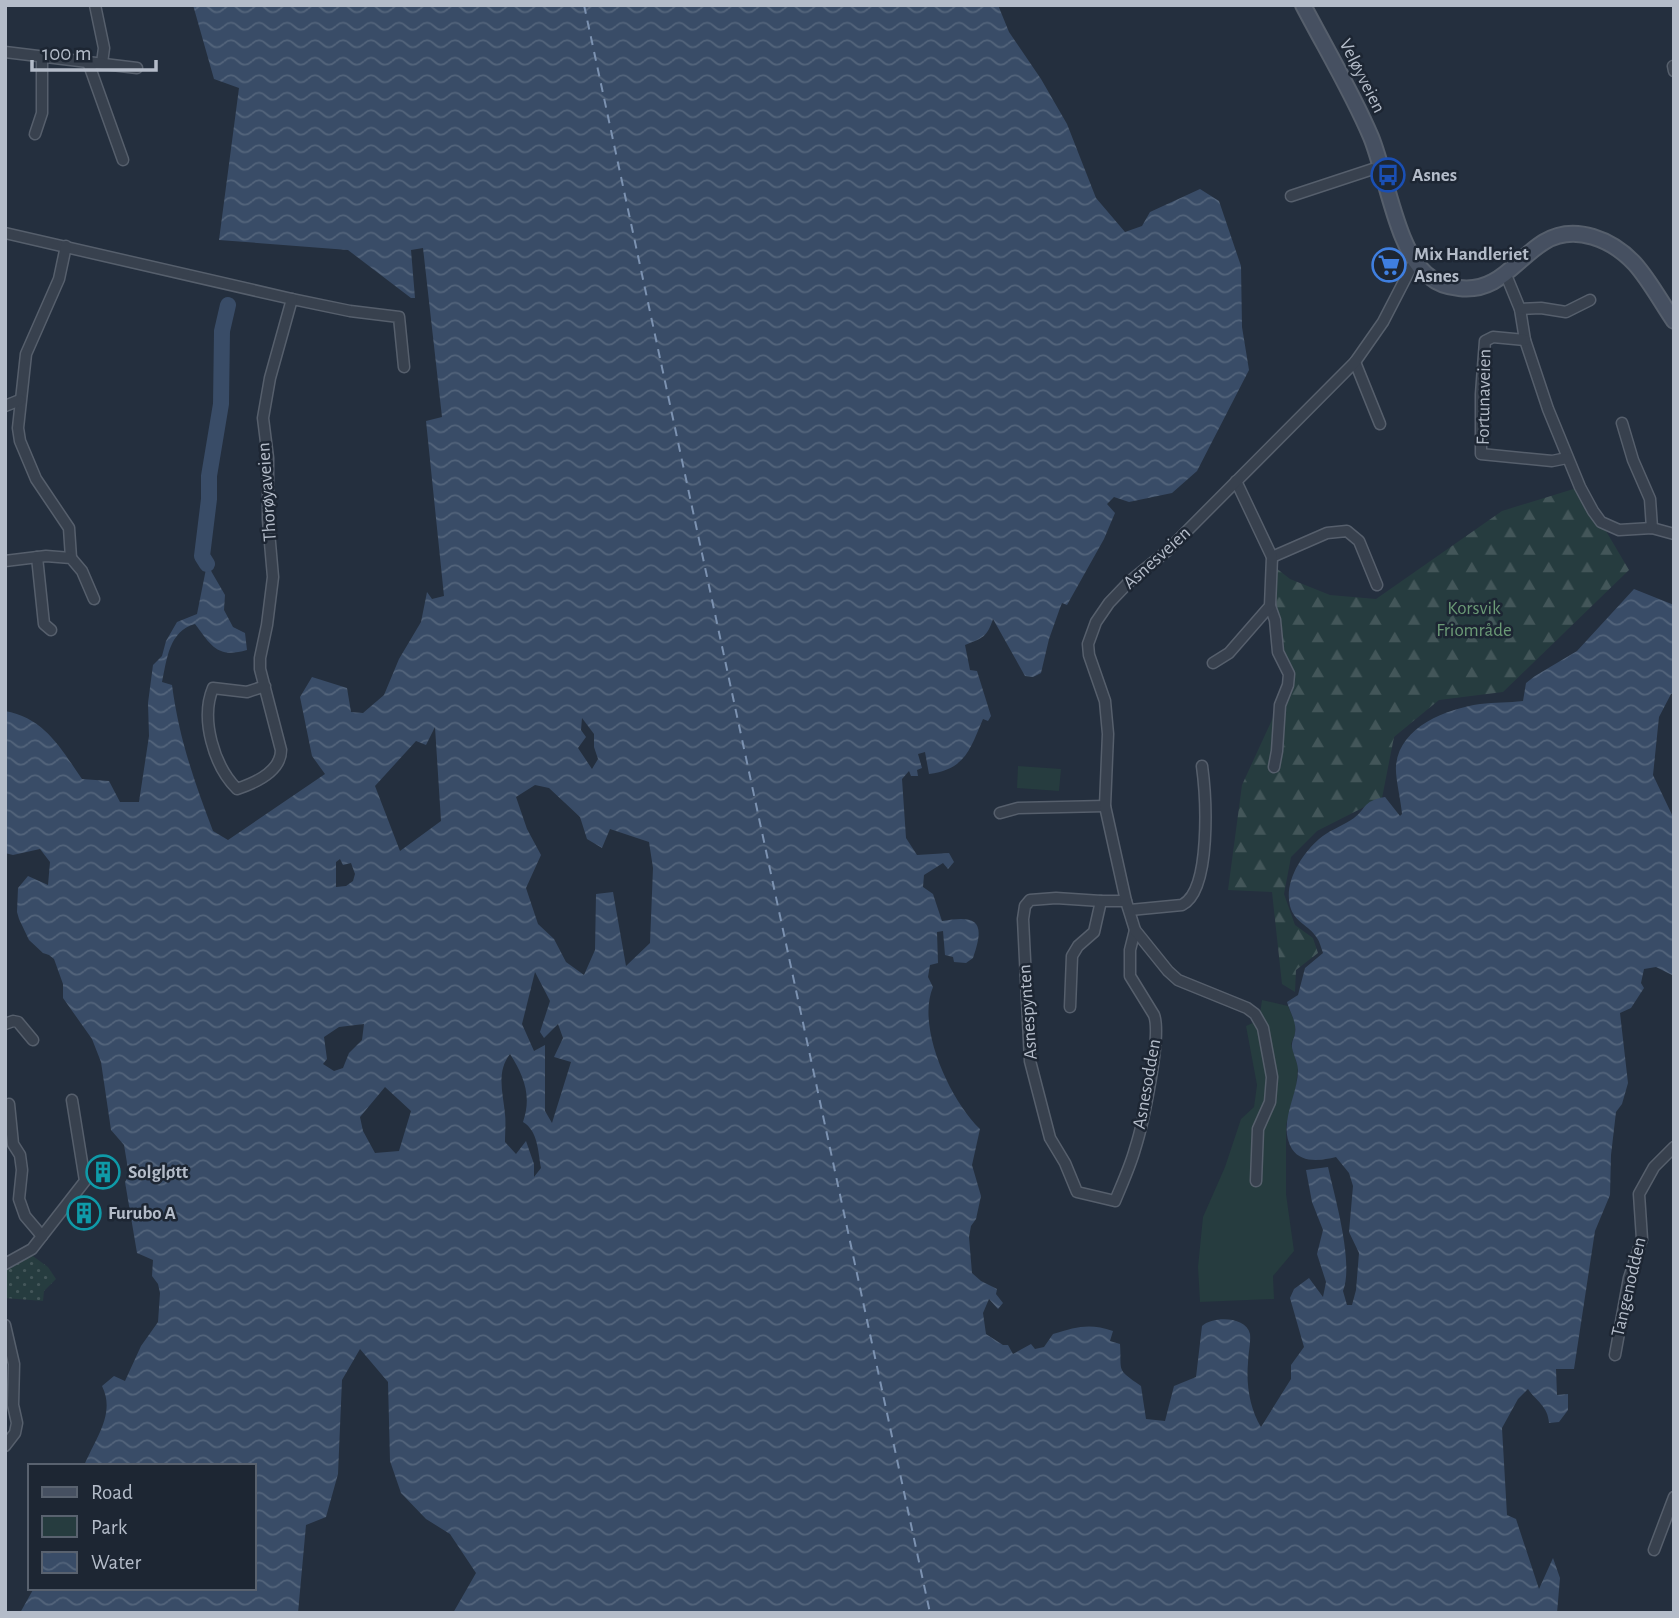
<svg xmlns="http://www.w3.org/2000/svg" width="1679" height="1618" viewBox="0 0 1679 1618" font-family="'Alegreya Sans',sans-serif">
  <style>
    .grass { fill: url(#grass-dots) }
    .forest { fill: url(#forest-firs) }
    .green { fill: #263c3f }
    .water { fill: url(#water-waves); fill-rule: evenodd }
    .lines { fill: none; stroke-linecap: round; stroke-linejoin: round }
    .river { stroke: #394c67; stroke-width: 16 }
    .ferry { stroke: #7c92b1; stroke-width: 2; stroke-dasharray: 9 7; stroke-linecap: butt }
    .minor-casing { stroke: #565f6c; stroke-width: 13 }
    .secondary-casing { stroke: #565f6c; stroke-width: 18 }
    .minor { stroke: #38414e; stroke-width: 10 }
    .secondary { stroke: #465061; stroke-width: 14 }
    .labels { text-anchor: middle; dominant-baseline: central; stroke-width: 5; stroke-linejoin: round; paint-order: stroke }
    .street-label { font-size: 19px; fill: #b4bcc9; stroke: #1d2633 }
    .poi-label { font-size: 19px; font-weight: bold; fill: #b4bcc9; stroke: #1d2633; text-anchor: start }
    .park-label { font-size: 19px; fill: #6b9a76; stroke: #1d2633 }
  </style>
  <defs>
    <pattern id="grass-dots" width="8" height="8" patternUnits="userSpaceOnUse" patternTransform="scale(1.75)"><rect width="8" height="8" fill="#263c3f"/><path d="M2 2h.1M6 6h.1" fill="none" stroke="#435659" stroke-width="1.8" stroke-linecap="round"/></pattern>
    <pattern id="forest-firs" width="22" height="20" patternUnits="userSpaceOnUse" patternTransform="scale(1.75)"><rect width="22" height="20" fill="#263c3f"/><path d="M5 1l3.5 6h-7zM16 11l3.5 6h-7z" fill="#435659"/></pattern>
    <pattern id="water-waves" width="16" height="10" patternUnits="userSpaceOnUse" patternTransform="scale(1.75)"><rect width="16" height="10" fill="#394c67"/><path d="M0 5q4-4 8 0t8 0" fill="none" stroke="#53647b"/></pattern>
  </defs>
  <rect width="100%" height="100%" fill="#242f3e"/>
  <path class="grass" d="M30,1254L48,1267L56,1279L44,1291L43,1301L5,1298V1266Z"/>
  <path class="forest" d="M1580,487L1629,570L1503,692L1439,700L1394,737L1382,798L1317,831L1291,857L1284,894L1295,925L1313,938L1318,953L1296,970L1295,992L1282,984L1272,892L1228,890L1242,785L1288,685L1279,656L1271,564L1290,579L1330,595L1376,599L1502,511Z"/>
  <g class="green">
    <path d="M1018,766L1061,769L1059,791L1017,788Z"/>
    <path d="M1262,1000L1288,1006L1295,1023V1034L1291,1044L1298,1067L1296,1087L1286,1125V1194L1294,1251L1273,1276L1274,1299L1200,1302L1198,1267L1203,1217L1225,1167L1241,1119L1254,1107L1257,1085L1246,1026L1259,1020Z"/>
  </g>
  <path class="water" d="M193,5H998L1009,32L1041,79L1067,124L1096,198L1125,232L1142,226L1150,212L1200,189L1219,201L1241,266L1242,327L1249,370L1197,471L1172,493L1129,502L1114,497L1107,504L1115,513L1104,539L1067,605L1062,603L1060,608L1049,639L1041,673L1033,677L1025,676L993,619C987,637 983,638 965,645L970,670L977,671L991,716L988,721L983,719C970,749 966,769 929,774L925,752L918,754L922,768L917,770L918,776H911L909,771L902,779L906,838L917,855L949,853L954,862L948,869L943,863L924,875L923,887L933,894L942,921C977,915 986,921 973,958L966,963L954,962L953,957L945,955L943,931L937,932L938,963L930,965L928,977L933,987C916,1027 950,1100 980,1129L972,1165L981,1196L976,1219L971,1226L969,1237L972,1273L981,1281L997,1289L996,1294L1003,1303L998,1309L989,1299L983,1313L986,1334L1003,1345H1008L1013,1354L1031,1344L1035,1349L1044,1347L1053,1334C1077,1327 1089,1323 1113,1331L1110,1341L1120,1344C1122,1372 1115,1368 1141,1386L1146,1419L1165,1421L1174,1386L1196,1377L1202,1326C1213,1316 1246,1316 1250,1334C1251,1343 1248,1354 1248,1363C1246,1385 1250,1409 1261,1427L1291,1379V1365L1304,1347L1290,1298L1294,1289L1309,1278L1323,1297L1326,1282L1317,1254L1323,1230L1312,1202L1306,1170L1328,1167C1335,1198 1354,1263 1343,1291L1347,1305H1352L1356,1290L1359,1253L1349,1232L1353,1186L1349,1173L1336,1157C1320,1161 1301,1163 1292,1149C1277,1124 1298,1096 1298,1070C1298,1061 1291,1051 1292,1044C1292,1040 1295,1037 1295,1033C1297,1023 1290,1012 1287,1002L1298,995L1305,968L1323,953C1321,948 1320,942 1317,938C1309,925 1294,922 1290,906C1284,882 1301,855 1319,839C1328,831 1340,827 1351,820C1367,810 1361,801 1385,797L1400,816L1402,814C1401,801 1395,777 1396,766C1399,727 1446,709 1480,704C1495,702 1509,703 1523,701L1526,683L1535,676L1577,651L1634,589L1674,605V693L1671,694L1659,717L1653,775L1674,819L1672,836L1674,976L1656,967L1644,969L1641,983L1644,988L1631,1008L1620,1013L1628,1083L1622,1104L1616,1112L1611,1155L1610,1195L1595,1231L1574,1369H1556L1557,1395L1568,1394V1410L1559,1422L1549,1423C1548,1406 1536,1401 1528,1389L1518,1399L1502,1428L1507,1515L1516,1519L1539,1589L1553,1558L1560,1578L1557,1613H453L476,1573L450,1534L426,1519L401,1493L390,1461L388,1382L360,1349L342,1380L338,1474L326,1517L306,1525L298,1613H20L34,1588H254V1466H84C95,1439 116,1414 102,1386L114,1376L125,1381L141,1346L158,1322L160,1293L158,1284L152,1276L153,1260L137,1253L125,1182L129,1175L124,1145L111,1130L101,1062L92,1039L63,998V984L54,959L49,955L43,953L29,940L19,919L17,912L18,888L28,876L48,885L50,862L40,849L13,855L5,853V711C45,718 61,749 82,779L109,781L120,802H139L149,736L148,703L153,665L162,656L166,641L177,622L197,614L207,564L225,595L224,610L233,627L245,633L247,650C217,659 211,645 195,624C169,631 167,659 162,682L172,685C179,738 194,781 213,831L228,840L325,774L312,756L300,697L312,677L347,688L351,712L363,713L384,695L399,659L421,622L427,592L432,599L444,596L426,421L442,417L423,248L411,250L415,298H411L348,250L219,240L239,88L214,79ZM582,718L594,734V747L598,759L592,769L578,748L586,737L581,730ZM435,727L441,821L400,851L375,786L416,741L426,745ZM535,785L549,788L580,817L587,839L602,848L610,829L649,842L653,868L650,943L626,966L613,892L596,894L595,950L584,975L566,962L554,939L538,924L526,888L541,855L527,829L516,797ZM340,859L343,865L351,863L355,874L353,881L346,886L336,887V862ZM535,972L550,1001L540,1032L544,1038L558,1024L563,1038L554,1057L571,1062L552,1123L545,1111V1045L534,1051L522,1024ZM364,1024L362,1040L349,1053L343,1068L334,1071L323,1064L327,1059L324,1037L339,1027ZM510,1054C524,1076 532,1096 523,1122C538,1131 538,1151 541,1168L534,1177V1164L526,1141L516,1154L505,1142C505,1133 506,1123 505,1114C503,1093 496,1072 510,1054ZM385,1087L411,1111L399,1151L375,1153L363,1131L360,1117Z"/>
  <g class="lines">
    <path class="river" d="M207,564L202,556L209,499V476L221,404L222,331L228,305"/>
    <path class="ferry" d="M584,5L930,1613"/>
    <defs>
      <g id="minor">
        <path d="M95,5L104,48L102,63"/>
        <path d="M5,52L137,68"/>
        <path d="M88,62L123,160"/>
        <path d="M1673,66L1674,71"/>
        <path d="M35,134L42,113V57"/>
        <path d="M1291,196L1382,166"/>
        <path d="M5,233L292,299L350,311L399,317L404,367"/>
        <path d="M66,246L59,279L26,354L18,428L20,441L36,479L69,528L71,558"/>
        <path d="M1506,275L1520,309L1525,340L1548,409L1580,487L1593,511L1601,522L1619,530L1652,528L1674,534"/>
        <path d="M1520,309L1541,308L1566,312L1590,300"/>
        <path d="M1525,340L1493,337L1485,341L1481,394V454L1552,461L1567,458"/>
        <path d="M1355,362L1380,424"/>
        <path d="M5,406L20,400"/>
        <path d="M1622,423L1633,460L1650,499L1652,528"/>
        <path d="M37,557L44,624L51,630"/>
        <path d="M1272,557L1327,533L1347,531L1359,541L1377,585"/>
        <path d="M5,561L46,556L71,558L82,571L94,599"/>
        <path d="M1270,606L1275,620L1278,652L1289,674L1288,685L1280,705L1277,751L1274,767"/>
        <path d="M1213,663L1229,653L1270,606L1272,557L1236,481"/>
        <path d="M265,686L247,692L213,688C200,719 214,766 237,789C255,783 281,771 281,750L260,669V658L267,625L273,577L268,520V458L263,418L270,378L292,299"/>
        <path d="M1000,813L1018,808L1105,806"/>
        <path d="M1101,901L1056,898L1030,900L1025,906L1023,919L1030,1061L1050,1138L1065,1163L1077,1192L1115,1201C1122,1184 1130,1167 1135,1149C1143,1124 1162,1036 1154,1015L1130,976V950L1135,930"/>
        <path d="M1130,910L1182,905C1212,890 1206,795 1202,766"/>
        <path d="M1070,1007L1072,956L1078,946L1094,932L1101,901H1126"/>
        <path d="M5,1024L13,1021L18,1022L33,1040"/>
        <path d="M9,1104L13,1144L20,1155L22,1170L19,1199L25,1216L42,1236"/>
        <path d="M1256,1181L1258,1129L1270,1102L1272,1077L1263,1028L1255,1014L1247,1008L1178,980L1168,971L1135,930L1126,901L1105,806L1108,734L1105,701L1089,655L1088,644L1096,622L1109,603L1130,581L1167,551L1355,362L1383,322L1414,262"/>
        <path d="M5,1264L32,1249L85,1181L72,1100"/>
        <path d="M5,1325L14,1364L13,1405L17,1423L15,1433L5,1446"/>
        <path d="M1615,1355L1629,1278L1642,1239L1639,1194L1654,1167L1674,1147"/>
        <path d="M1654,1550L1674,1497"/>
      </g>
      <path id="secondary" d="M1303,5C1326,49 1352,92 1371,137C1387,176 1397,254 1430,277C1438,284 1448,287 1459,288C1498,293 1515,260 1544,242C1575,223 1613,240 1635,264C1650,281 1661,302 1674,321"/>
    </defs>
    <use href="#minor" class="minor-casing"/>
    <use href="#secondary" class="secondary-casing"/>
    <use href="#minor" class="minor"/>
    <use href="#secondary" class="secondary"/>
  </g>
  <defs>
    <symbol id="bus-ring" viewBox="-11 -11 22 22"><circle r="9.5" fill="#1d2633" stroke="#1a4fb4" stroke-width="1.5"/><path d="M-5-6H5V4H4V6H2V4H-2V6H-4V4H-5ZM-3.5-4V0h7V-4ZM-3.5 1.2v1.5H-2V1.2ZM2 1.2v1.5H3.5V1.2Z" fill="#1a4fb4"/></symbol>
    <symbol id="supermarket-ring" viewBox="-11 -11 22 22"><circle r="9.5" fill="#1d2633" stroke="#3f7fe0" stroke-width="1.5"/><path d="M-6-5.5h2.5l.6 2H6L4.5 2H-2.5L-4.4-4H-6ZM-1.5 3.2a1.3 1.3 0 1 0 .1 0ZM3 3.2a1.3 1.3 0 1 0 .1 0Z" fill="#3f7fe0"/></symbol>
    <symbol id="building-ring" viewBox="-11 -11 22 22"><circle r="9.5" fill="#1d2633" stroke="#0f9aa8" stroke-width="1.5"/><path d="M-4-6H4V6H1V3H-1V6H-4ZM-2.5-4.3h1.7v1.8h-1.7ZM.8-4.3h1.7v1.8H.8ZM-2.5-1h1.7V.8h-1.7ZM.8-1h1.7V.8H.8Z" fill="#0f9aa8"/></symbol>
  </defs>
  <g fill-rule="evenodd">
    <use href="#bus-ring" x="1369" y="156" width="38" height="38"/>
    <use href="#supermarket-ring" x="1370" y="246" width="38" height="38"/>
    <use href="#building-ring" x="84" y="1153" width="38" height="38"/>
    <use href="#building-ring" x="65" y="1194" width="38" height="38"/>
  </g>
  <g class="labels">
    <g class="street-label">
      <text transform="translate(1362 76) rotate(63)">Veløyveien</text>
      <text transform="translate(1484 397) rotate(-89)">Fortunaveien</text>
      <text transform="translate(267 492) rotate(-94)">Thorøyaveien</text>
      <text transform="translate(1157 558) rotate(-42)">Asnesveien</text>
      <text transform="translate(1028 1012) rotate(-94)">Asnespynten</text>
      <text transform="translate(1147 1084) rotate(-80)">Asnesodden</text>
      <text transform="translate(1629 1287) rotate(-77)">Tangenodden</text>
    </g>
    <g class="poi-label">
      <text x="1412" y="175">Asnes</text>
      <text x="1414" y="254">Mix Handleriet<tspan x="1414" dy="22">Asnes</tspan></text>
      <text x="128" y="1172">Solgløtt</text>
      <text x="108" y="1213">Furubo A</text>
    </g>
    <g class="park-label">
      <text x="1474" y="608">Korsvik<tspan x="1474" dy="22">Friområde</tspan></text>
    </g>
  </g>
  <rect width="1679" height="1618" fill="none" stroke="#b4bcc9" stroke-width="14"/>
  <rect x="28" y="1464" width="228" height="126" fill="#1d2633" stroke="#59626f" stroke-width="2"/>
  <rect x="42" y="1487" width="35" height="10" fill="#465061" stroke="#59626f" stroke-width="2"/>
  <text x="91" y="1499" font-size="21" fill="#b4bcc9">Road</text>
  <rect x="42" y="1516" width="35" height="21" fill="#263c3f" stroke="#59626f" stroke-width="2"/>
  <text x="91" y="1534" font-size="21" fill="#b4bcc9">Park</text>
  <rect x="42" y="1552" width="35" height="21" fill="url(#water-waves)" stroke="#59626f" stroke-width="2"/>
  <text x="91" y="1569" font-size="21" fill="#b4bcc9">Water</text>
  <path d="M32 60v10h124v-10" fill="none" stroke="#b4bcc9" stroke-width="3.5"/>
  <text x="42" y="60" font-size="21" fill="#b4bcc9" stroke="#1d2633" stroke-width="5" paint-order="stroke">100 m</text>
</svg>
